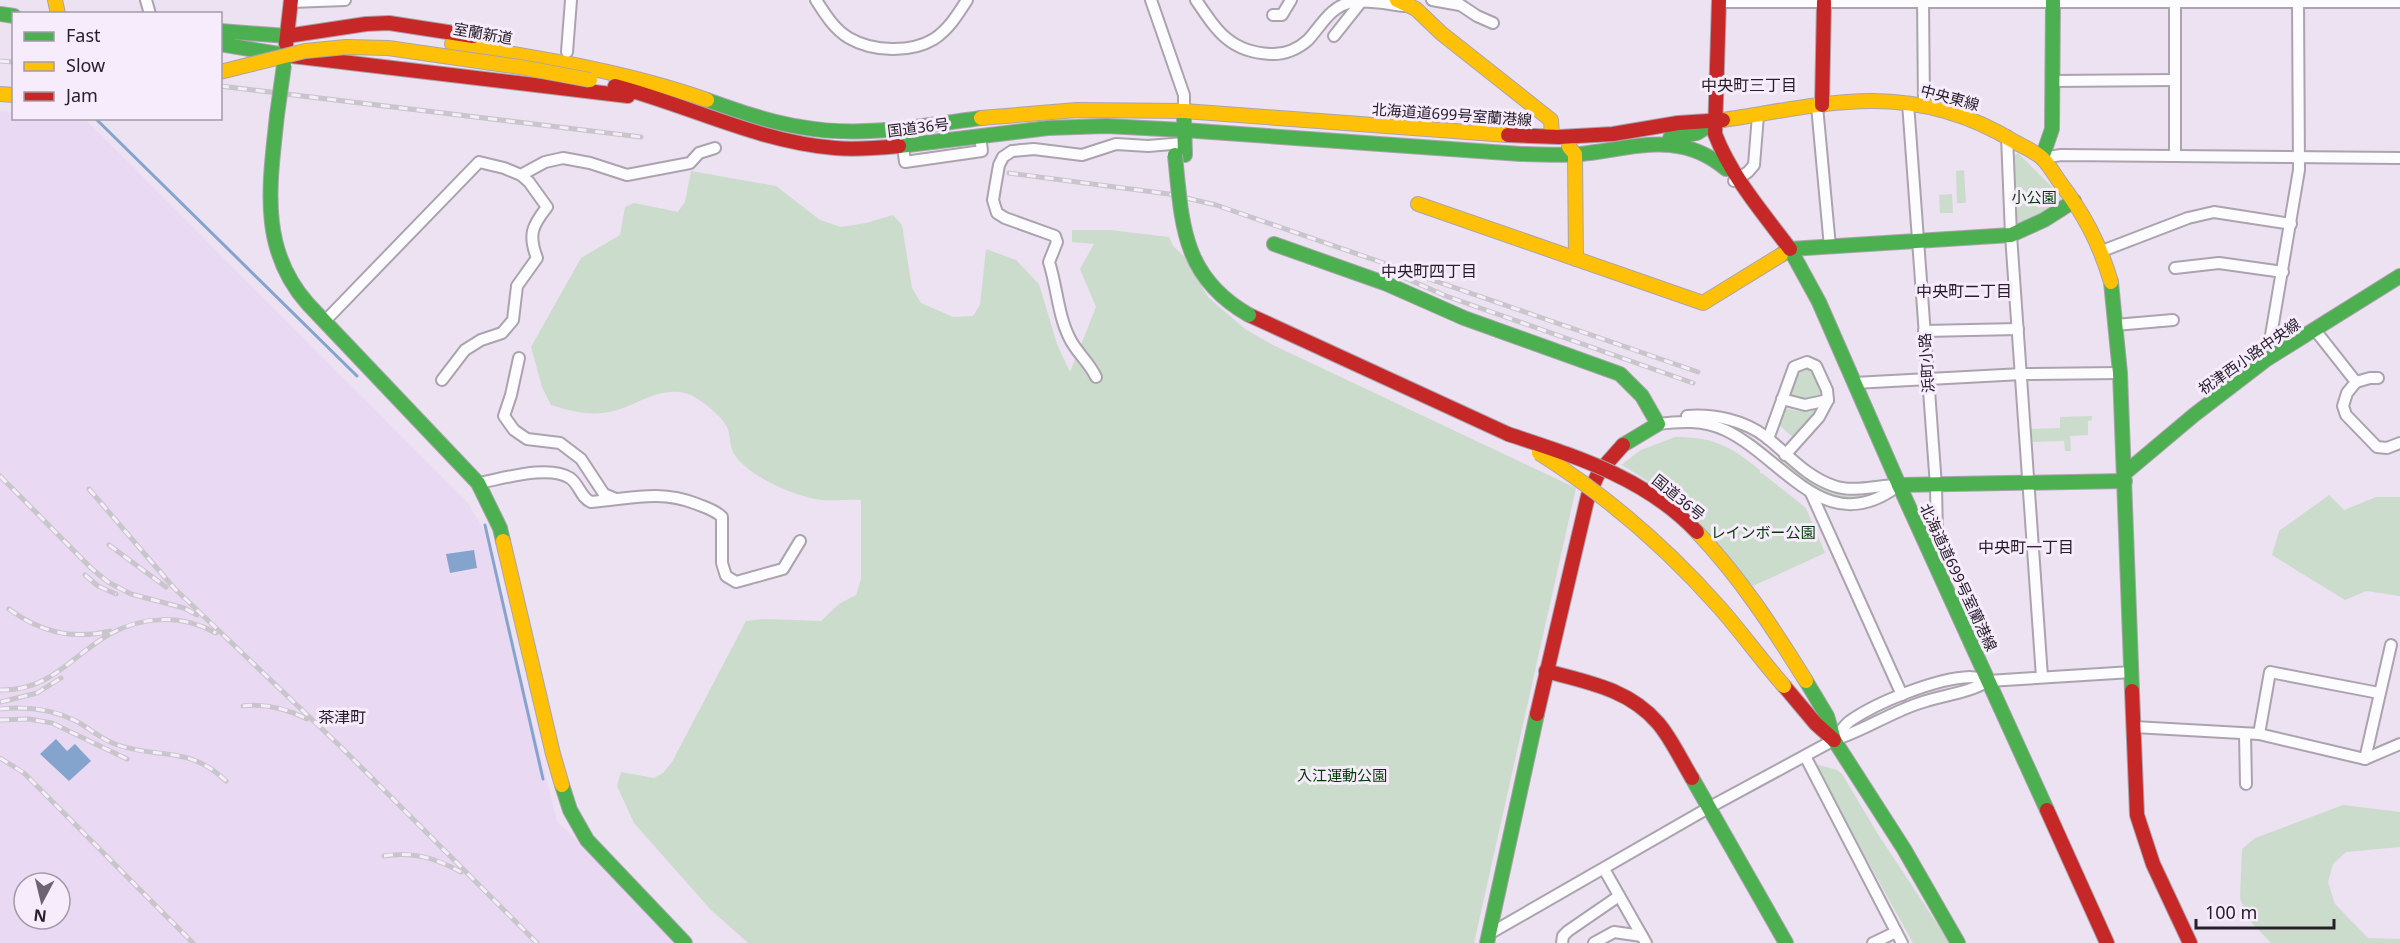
<svg xmlns="http://www.w3.org/2000/svg" width="2400" height="943" viewBox="0 0 2400 943" font-family="'Noto Sans','Noto Sans JP',sans-serif">
  <style>
    .built { fill: #ead9f3; fill-rule: evenodd }
    .green { fill: #ccdccc }
    .water { fill: #84a4ce }
    .lines { fill: none; stroke-linecap: round; stroke-linejoin: round }
    .stream { stroke: #84a4ce; stroke-width: 3 }
    .street-casing { stroke: #aba3ae; stroke-width: 14 }
    .fast-casing { stroke: #aba3ae; stroke-width: 16 }
    .slow-casing { stroke: #aba3ae; stroke-width: 16 }
    .jam-casing { stroke: #aba3ae; stroke-width: 16 }
    .street { stroke: #fcfbfd; stroke-width: 10 }
    .fast { stroke: #4caf50; stroke-width: 14 }
    .slow { stroke: #ffc107; stroke-width: 14 }
    .jam { stroke: #c62828; stroke-width: 14 }
    .rail-casing { stroke: #c8c6ca; stroke-width: 5 }
    .rail { stroke: #f6ecfc; stroke-width: 3; stroke-dasharray: 9; stroke-linecap: butt }
    .fast-bridge-casing { stroke: #aba3ae; stroke-width: 16; stroke-linecap: butt }
    .slow-bridge-casing { stroke: #aba3ae; stroke-width: 16; stroke-linecap: butt }
    .jam-bridge-casing { stroke: #aba3ae; stroke-width: 16; stroke-linecap: butt }
    .fast-bridge { stroke: #4caf50; stroke-width: 14 }
    .slow-bridge { stroke: #ffc107; stroke-width: 14 }
    .jam-bridge { stroke: #c62828; stroke-width: 14 }
    .labels { text-anchor: middle; dominant-baseline: central; stroke-width: 6; stroke-linejoin: round; paint-order: stroke }
    .street-label { font-size: 15px; fill: #27202a; stroke: #f6ecfc }
    .park-label { font-size: 15px; fill: #003901; stroke: #f6ecfc }
    .neighbourhood-label { font-size: 16px; fill: #27202a; stroke: #f6ecfc }
  </style>
  <rect width="100%" height="100%" fill="#ece2f1"/>
  <path class="built" d="M0,111L13,112L14,118L85,119L468,503L485,532L557,821L681,943H0ZM24,883H60V919H24Z"/>
  <g class="green">
    <path d="M2018,153L2061,196L2062,201L2017,228L2012,157Z"/>
    <path d="M1964,170L1966,203H1957L1956,171Z"/>
    <path d="M691,171L776,186L820,220L841,227L866,223L893,215L902,225L912,288L921,303L953,317L973,316L980,305L986,249L1016,260L1039,284L1057,344L1070,372L1096,307L1080,269L1094,244L1072,242V230H1110L1169,237L1173,246L1186,258L1208,297L1245,329L1273,345L1576,488L1474,943H748L710,909L634,823L617,786L621,772L654,778L663,773L672,762L746,621L765,619L821,621L839,604L856,595L861,579V500C846,499 830,502 815,499C791,494 745,475 733,452C730,445 730,436 728,429C724,418 699,397 688,394C658,385 637,407 609,412C589,416 571,411 551,405L542,387L531,347L581,258L620,235L625,207L634,203L678,212L685,202Z"/>
    <path d="M1952,194L1953,213H1940L1939,195Z"/>
    <path d="M1810,367L1814,370L1823,390L1821,394L1805,399L1790,395L1793,375L1800,368Z"/>
    <path d="M1782,408L1804,412L1817,409L1818,411L1795,439L1777,423Z"/>
    <path d="M2092,416V420L2088,421V435L2070,436L2071,451H2065L2064,441L2031,442V429L2060,428V417Z"/>
    <path d="M1675,437C1714,437 1730,446 1760,470V474L1762,473L1806,508L1825,553L1753,586C1712,543 1674,492 1621,465L1641,450Z"/>
    <path d="M1785,460L1838,492L1856,494L1878,491L1881,493C1873,495 1865,500 1858,500C1831,503 1801,480 1782,464V461Z"/>
    <path d="M2329,495L2344,510L2376,497H2400V596L2366,591L2345,600L2272,555L2279,531Z"/>
    <path d="M1819,765L1837,770L1842,774L1879,836L1950,943H1913L1815,766Z"/>
    <path d="M2343,805L2400,812V847L2346,852L2333,864L2328,882L2335,904L2368,938L2400,939V943H2271L2248,919L2240,898L2242,849L2255,838Z"/>
  </g>
  <g class="water">
    <path d="M474,550L477,568L450,573L446,554Z"/>
    <path d="M56,739L67,751L75,744L91,761L69,781L40,754Z"/>
  </g>
  <g class="lines">
    <g class="stream">
      <path d="M95,118L357,376"/>
      <path d="M485,525L543,779"/>
    </g>
    <defs>
      <g id="street">
        <path d="M146,0L150,14"/>
        <path d="M816,0C825,14 834,29 849,38C873,52 911,53 934,39C949,29 958,14 967,0"/>
        <path d="M1151,0L1184,95V111"/>
        <path d="M1196,0C1217,31 1230,52 1270,54C1284,55 1298,49 1308,40C1321,26 1331,5 1353,2C1369,0 1388,4 1404,6"/>
        <path d="M1432,0L1460,5"/>
        <path d="M1453,0L1477,16L1493,23"/>
        <path d="M1923,0L1924,105"/>
        <path d="M291,2L345,0"/>
        <path d="M1719,2H2400"/>
        <path d="M1273,15H1282L1291,0"/>
        <path d="M1334,36L1361,2"/>
        <path d="M567,52L571,0"/>
        <path d="M2052,81L2175,80"/>
        <path d="M1908,103L1936,486L1937,536L1927,543"/>
        <path d="M1817,106L1830,247"/>
        <path d="M2007,136L2011,235L2042,677"/>
        <path d="M903,146L905,162L982,151L980,136"/>
        <path d="M2175,155V0"/>
        <path d="M2042,158L2061,155C2174,155 2287,158 2400,158"/>
        <path d="M1734,181L1748,172L1754,165L1758,115"/>
        <path d="M2102,251L2188,218L2214,212L2291,224"/>
        <path d="M2175,268L2219,263L2283,272"/>
        <path d="M324,322L479,162L504,168L521,175L545,162L563,158L590,163L627,175L690,163L699,153L715,148"/>
        <path d="M2115,325L2173,320"/>
        <path d="M2315,330L2356,382L2347,393L2343,406L2346,415L2377,447L2387,448L2400,443"/>
        <path d="M1924,331L2018,329"/>
        <path d="M519,358L511,395L504,416L514,430L527,439L560,443L581,459L604,494L616,499"/>
        <path d="M2267,359L2299,170L2298,0"/>
        <path d="M1096,377C1089,362 1077,353 1070,339C1058,316 1057,287 1049,262L1057,242L1055,236L1005,218L997,213L993,200L995,188L999,165L1003,157L1012,151L1034,149L1082,155L1116,144L1148,146L1184,143"/>
        <path d="M442,380L465,350L481,340L502,333L513,320L517,286L537,258C528,235 532,226 547,207L529,182L521,175"/>
        <path d="M2356,382L2370,378H2378"/>
        <path d="M1854,383L2022,374L2120,373"/>
        <path d="M1782,399L1805,405L1828,400"/>
        <path d="M1687,416C1714,414 1744,420 1766,437C1789,455 1805,476 1834,486C1854,493 1878,485 1899,485"/>
        <path d="M1658,424C1681,421 1703,420 1725,430C1783,457 1826,542 1899,485"/>
        <path d="M1768,439L1794,367L1807,362L1816,366L1827,390L1828,400L1819,417L1785,455"/>
        <path d="M478,483C502,479 549,464 570,478C579,484 581,498 591,502C630,499 659,489 697,504C707,508 715,510 722,517V563L726,576L736,582L783,569L800,541"/>
        <path d="M1811,493L1902,695"/>
        <path d="M2134,727L2259,734L2365,759L2400,744"/>
        <path d="M2245,734L2246,784"/>
        <path d="M2259,734L2270,672L2379,693"/>
        <path d="M1835,739C1840,733 1844,725 1850,721C1877,702 1937,678 1970,677C1976,677 1982,680 1988,681L2132,672"/>
        <path d="M1805,756L1902,943"/>
        <path d="M2365,759L2391,645"/>
        <path d="M1604,869L1646,943"/>
        <path d="M1489,934L1710,807L1834,740C1863,731 1888,714 1917,704C1941,695 1967,694 1988,681"/>
        <path d="M1562,943L1563,936L1568,931L1619,896"/>
        <path d="M1594,943L1614,932L1642,936"/>
        <path d="M1873,943L1896,932"/>
      </g>
      <g id="fast">
        <path d="M0,14L14,16"/>
        <path d="M220,31L287,36"/>
        <path d="M220,44L285,55"/>
        <path d="M707,100C738,111 769,122 801,127C860,138 922,126 981,118"/>
        <path d="M277,115C270,183 258,248 308,304L478,483L500,528L503,541"/>
        <path d="M1184,119L1185,155"/>
        <path d="M1183,130L1521,154C1541,154 1561,156 1581,154C1635,148 1680,130 1726,169"/>
        <path d="M1670,138L1697,133L1717,121"/>
        <path d="M899,146L1048,128L1106,126L1183,130"/>
        <path d="M2042,158L2052,129L2053,0"/>
        <path d="M1274,244L1387,284L1464,318L1620,374L1642,396L1658,424L1623,445"/>
        <path d="M1790,249L1819,302L1899,485L2047,810"/>
        <path d="M1781,255L1790,249L2011,235L2044,220L2074,201"/>
        <path d="M2111,282L2120,373L2132,691"/>
        <path d="M2125,473L2194,415L2267,359L2400,276"/>
        <path d="M1899,485L2125,481"/>
        <path d="M1806,681L1827,716L1834,740L1904,849L1958,943"/>
        <path d="M1692,778L1786,943"/>
        <path d="M562,785L570,810L587,840L685,943"/>
        <path d="M1487,943L1537,714"/>
      </g>
      <g id="slow">
        <path d="M55,0L58,14"/>
        <path d="M1397,0L1416,9L1441,33L1551,120L1552,136"/>
        <path d="M452,44C538,58 625,71 707,100"/>
        <path d="M0,94L14,95"/>
        <path d="M1184,111L1508,135"/>
        <path d="M981,118L1077,110L1184,111"/>
        <path d="M1723,120C1772,113 1823,101 1872,101C1924,101 1971,115 2015,142C2024,147 2036,152 2043,159C2049,165 2054,174 2059,181C2084,214 2099,242 2111,282"/>
        <path d="M1569,147L1575,154L1576,259"/>
        <path d="M1418,204L1703,303L1781,255"/>
        <path d="M503,541L553,754L562,785"/>
      </g>
      <g id="jam">
        <path d="M1719,0L1715,134C1731,176 1763,213 1790,249"/>
        <path d="M287,36L366,24L389,23L473,36"/>
        <path d="M286,44L291,0"/>
        <path d="M292,56L628,96"/>
        <path d="M615,86C688,105 759,142 835,148C856,150 878,148 899,146"/>
        <path d="M1822,105L1824,2"/>
        <path d="M1508,135L1559,137L1613,134L1678,123L1723,120"/>
        <path d="M1249,315L1508,434"/>
        <path d="M1546,671C1587,682 1629,689 1658,723C1671,738 1681,760 1692,778"/>
        <path d="M1784,686L1816,724L1834,740"/>
        <path d="M2132,691L2137,815L2153,864L2190,943"/>
        <path d="M1537,714L1588,496L1599,472L1623,445"/>
        <path d="M2047,810L2107,943"/>
      </g>
    </defs>
    <use href="#street" class="street-casing"/>
    <use href="#fast" class="fast-casing"/>
    <use href="#slow" class="slow-casing"/>
    <use href="#jam" class="jam-casing"/>
    <use href="#street" class="street"/>
    <use href="#fast" class="fast"/>
    <use href="#slow" class="slow"/>
    <use href="#jam" class="jam"/>
    <defs>
      <g id="rail">
        <path d="M0,61L14,62"/>
        <path d="M220,86L641,137"/>
        <path d="M1009,173L1169,194L1216,205L1698,372"/>
        <path d="M1403,277L1446,296L1693,383"/>
        <path d="M0,476L91,568L108,582L131,594L184,608L197,615"/>
        <path d="M89,489L174,588L342,748L537,943"/>
        <path d="M109,545L166,587"/>
        <path d="M85,575L98,586L116,594"/>
        <path d="M9,609C40,632 72,640 110,631"/>
        <path d="M0,690C51,691 72,655 110,634C143,616 182,614 216,633"/>
        <path d="M1,702L37,693L61,678"/>
        <path d="M243,706C266,703 287,709 307,719"/>
        <path d="M0,709C27,706 51,709 76,721C89,728 101,739 115,744C158,760 187,744 226,781"/>
        <path d="M0,720L29,719L52,723L127,759"/>
        <path d="M0,758L24,773L193,943"/>
        <path d="M384,856C412,851 435,858 461,872"/>
      </g>
    </defs>
    <use href="#rail" class="rail-casing"/>
    <use href="#rail" class="rail"/>
    <defs>
      <g id="fast-bridge">
        <path d="M277,115L284,65"/>
        <path d="M1175,155C1182,224 1182,277 1249,315"/>
      </g>
      <g id="slow-bridge">
        <path d="M220,72L305,51L346,47L388,48L520,67L590,80"/>
        <path d="M1539,453C1607,496 1667,548 1720,608C1742,633 1762,661 1784,686"/>
        <path d="M1697,532C1740,577 1773,628 1806,681"/>
      </g>
      <path id="jam-bridge" d="M1508,434C1577,457 1646,478 1697,532"/>
    </defs>
    <use href="#fast-bridge" class="fast-bridge-casing"/>
    <use href="#slow-bridge" class="slow-bridge-casing"/>
    <use href="#jam-bridge" class="jam-bridge-casing"/>
    <use href="#fast-bridge" class="fast-bridge"/>
    <use href="#slow-bridge" class="slow-bridge"/>
    <use href="#jam-bridge" class="jam-bridge"/>
  </g>
  <g class="labels">
    <g class="street-label">
      <text transform="translate(483 33) rotate(10)">室蘭新道</text>
      <text transform="translate(1950 97) rotate(15)">中央東線</text>
      <text transform="translate(1452 114) rotate(4)">北海道道699号室蘭港線</text>
      <text transform="translate(918 127) rotate(-7)">国道36号</text>
      <text transform="translate(2249 356) rotate(-35)">祝津西小路中央線</text>
      <text transform="translate(1926 363) rotate(-94)">浜町小路</text>
      <text transform="translate(1679 497) rotate(39)">国道36号</text>
      <text transform="translate(1959 577) rotate(65)">北海道道699号室蘭港線</text>
    </g>
    <g class="park-label">
      <text x="2034" y="197">小公園</text>
      <text x="1763" y="532">レインボー公園</text>
      <text x="1342" y="775">入江運動公園</text>
    </g>
    <g class="neighbourhood-label">
      <text x="1749" y="85">中央町三丁目</text>
      <text x="1429" y="271">中央町四丁目</text>
      <text x="1964" y="291">中央町二丁目</text>
      <text x="2026" y="547">中央町一丁目</text>
      <text x="342" y="717">茶津町</text>
    </g>
  </g>
  <rect x="12" y="12" width="210" height="108" fill="#f6ecfc" stroke="#a39aa8" stroke-width="1.5"/>
  <rect x="24" y="32" width="30" height="9" fill="#4caf50" stroke="#a39aa8" stroke-width="1.5"/>
  <text x="66" y="42" font-size="18" fill="#27202a">Fast</text>
  <rect x="24" y="62" width="30" height="9" fill="#ffc107" stroke="#a39aa8" stroke-width="1.5"/>
  <text x="66" y="72" font-size="18" fill="#27202a">Slow</text>
  <rect x="24" y="92" width="30" height="9" fill="#c62828" stroke="#a39aa8" stroke-width="1.5"/>
  <text x="66" y="102" font-size="18" fill="#27202a">Jam</text>
  <g transform="translate(42 901) rotate(187)"><circle r="28" fill="#f6ecfc" stroke="#a39aa8" stroke-width="1.5"/>
  <path d="M0-4.5L10 22L0 15L-10 22Z" fill="#6c6470"/>
  <text y="-9" font-size="16" font-weight="bold" text-anchor="middle" fill="#27202a">N</text>
  </g>
  <path d="M2196 919v9h138v-9" fill="none" stroke="#27202a" stroke-width="3"/>
  <text x="2205" y="919" font-size="18" fill="#27202a" stroke="#f6ecfc" stroke-width="4.5" paint-order="stroke">100 m</text>
</svg>
